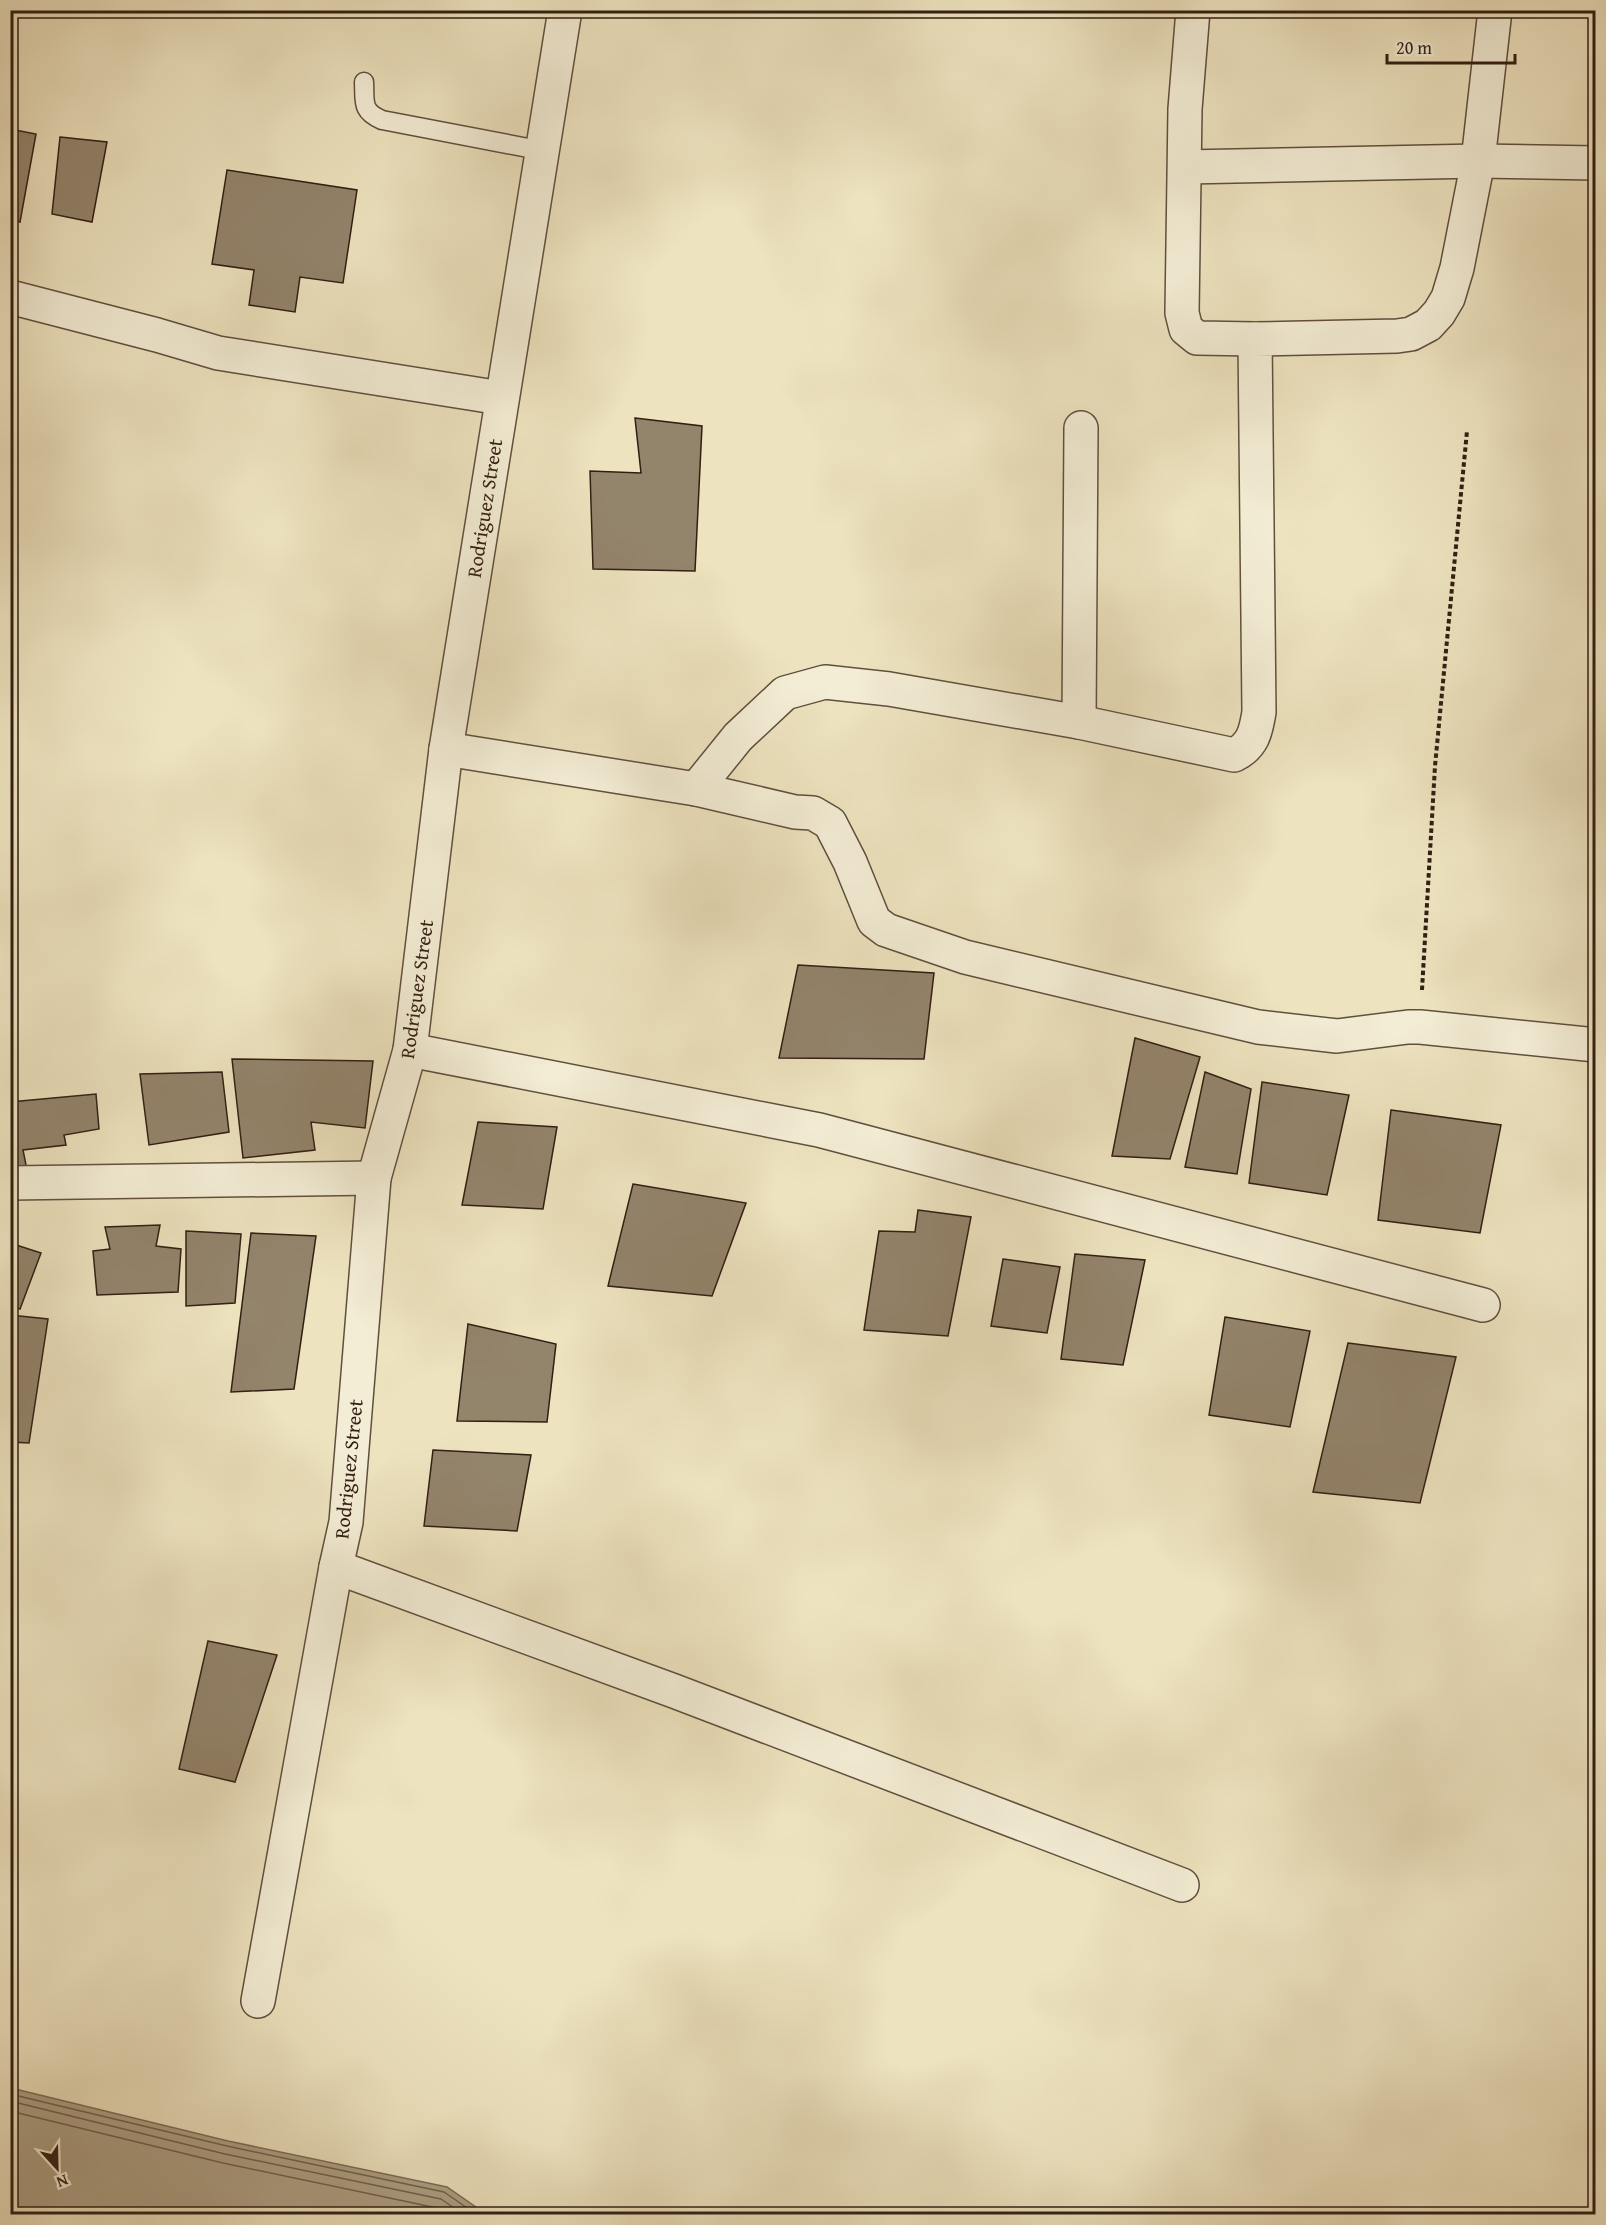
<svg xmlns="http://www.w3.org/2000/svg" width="1606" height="2225" viewBox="0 0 1606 2225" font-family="'Gentium Book Plus',serif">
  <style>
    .water { fill: #ada085; stroke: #7c6c57; stroke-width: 1.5 }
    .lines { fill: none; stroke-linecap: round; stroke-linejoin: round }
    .shore { stroke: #705f4c; stroke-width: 1.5 }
    .building { fill: #93846c; stroke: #321e13; stroke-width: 1.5 }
    .service-casing { stroke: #614f3e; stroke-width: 21 }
    .minor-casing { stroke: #614f3e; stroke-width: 36 }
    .path { stroke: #321e13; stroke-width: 4; stroke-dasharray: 4.5 3; stroke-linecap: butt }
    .service { stroke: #f3edd5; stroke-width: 18 }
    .minor { stroke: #f3edd5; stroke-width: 33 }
    .labels { text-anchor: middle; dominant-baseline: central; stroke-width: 5; stroke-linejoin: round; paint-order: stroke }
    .street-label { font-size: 20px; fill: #321e13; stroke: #f3edd5 }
  </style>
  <rect width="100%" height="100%" fill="#ede3bf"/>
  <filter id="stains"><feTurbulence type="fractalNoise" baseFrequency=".00333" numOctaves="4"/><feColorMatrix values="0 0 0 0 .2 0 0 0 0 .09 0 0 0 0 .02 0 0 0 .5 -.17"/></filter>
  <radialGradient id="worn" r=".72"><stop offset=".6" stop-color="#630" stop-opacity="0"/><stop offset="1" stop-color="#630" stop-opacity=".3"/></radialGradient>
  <path class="water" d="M11,2088L228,2141L447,2187L486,2214H11Z"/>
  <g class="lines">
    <g class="shore">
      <path d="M10,2094L227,2146L444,2192L476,2214"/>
      <path d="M10,2101L225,2154L441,2199L463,2214"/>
      <path d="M10,2111L223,2163L437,2208L447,2214"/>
    </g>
  </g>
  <g class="building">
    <path d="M10,129L36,134L20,222L10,220Z"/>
    <path d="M60,137L107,142L92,222L52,214Z"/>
    <path d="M227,170L357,190L343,283L300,277L295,312L249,305L254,270L212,264Z"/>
    <path d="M635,418L702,426L695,571L593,569L590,471L641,473Z"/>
    <path d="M798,965L934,973L924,1059L779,1058Z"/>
    <path d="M1135,1038L1200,1057L1170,1159L1112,1156Z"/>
    <path d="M232,1059L373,1061L365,1128L311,1122L315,1150L243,1158Z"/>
    <path d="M222,1072L229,1132L149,1145L140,1074Z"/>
    <path d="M1205,1072L1251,1089L1237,1174L1185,1167Z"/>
    <path d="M1262,1082L1349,1095L1327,1195L1249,1183Z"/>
    <path d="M96,1094L99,1129L64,1135L66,1145L23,1150L27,1170L10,1172V1102Z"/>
    <path d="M1391,1110L1501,1125L1480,1233L1378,1220Z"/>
    <path d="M478,1122L557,1127L543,1209L462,1205Z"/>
    <path d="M633,1184L746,1203L712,1296L608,1286Z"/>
    <path d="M918,1210L971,1217L948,1336L864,1330L879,1231L915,1232Z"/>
    <path d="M160,1225L156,1246L181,1249L178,1292L97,1295L93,1251L110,1249L105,1227Z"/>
    <path d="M186,1231L241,1234L235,1303L186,1306Z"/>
    <path d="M251,1233L316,1236L294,1389L231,1392Z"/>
    <path d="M10,1243L41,1253L20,1309L10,1306Z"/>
    <path d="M1075,1254L1145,1260L1123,1365L1061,1359Z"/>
    <path d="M1003,1259L1060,1267L1047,1333L991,1326Z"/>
    <path d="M10,1315L48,1319L29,1443L10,1442Z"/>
    <path d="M1225,1317L1310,1331L1290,1427L1209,1415Z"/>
    <path d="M468,1324L556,1344L547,1422L457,1421Z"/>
    <path d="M1348,1343L1456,1357L1420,1503L1313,1492Z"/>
    <path d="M433,1450L531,1455L517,1531L424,1526Z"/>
    <path d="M1596,1603V1626H1591Z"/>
    <path d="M208,1641L277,1655L235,1782L179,1769Z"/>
  </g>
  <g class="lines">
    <defs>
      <path id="service" d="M364,82C365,102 361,111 382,120L544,151"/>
      <g id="minor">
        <path d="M1193,10L1185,109L1182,313L1186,329L1197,338L1255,339"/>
        <path d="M1185,167L1478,161L1596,163"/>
        <path d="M10,297L157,335L218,353L501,398"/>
        <path d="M1079,722L1081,428"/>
        <path d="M446,749L696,789L795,812L813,813L830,823L850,862L874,921L886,930L965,957L1258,1027L1337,1036L1408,1027H1420L1596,1045"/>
        <path d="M696,789L738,737L785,693L825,682L889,689L1079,722L1234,755C1253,746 1256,731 1259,712L1255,339L1397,336L1411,334L1428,325L1439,313L1448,298L1457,268L1478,161L1495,10"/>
        <path d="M410,1050L819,1130L1483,1305"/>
        <path d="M10,1183L374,1178"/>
        <path d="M336,1567L674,1691L1182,1885"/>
        <path d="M258,2001L336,1567L346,1522L374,1178L410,1050L446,749L565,10"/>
      </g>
    </defs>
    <use href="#service" class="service-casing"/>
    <use href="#minor" class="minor-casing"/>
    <path class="path" d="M1422,990L1435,766L1467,431"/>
    <use href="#service" class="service"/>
    <use href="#minor" class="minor"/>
  </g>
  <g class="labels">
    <g class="street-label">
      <text transform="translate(484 508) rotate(-81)">Rodriguez Street</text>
      <text transform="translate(416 989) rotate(-82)">Rodriguez Street</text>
      <text transform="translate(348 1469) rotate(-84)">Rodriguez Street</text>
    </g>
  </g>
  <rect width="1606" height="2225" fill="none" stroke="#ede3bf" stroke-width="36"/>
  <rect x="12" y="12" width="1582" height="2201" fill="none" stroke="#321e13" stroke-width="3"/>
  <rect x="18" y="18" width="1570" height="2189" fill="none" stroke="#321e13" stroke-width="1.5"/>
  <g transform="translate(57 2168) rotate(158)" stroke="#f3edd5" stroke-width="4.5" paint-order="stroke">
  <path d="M0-4.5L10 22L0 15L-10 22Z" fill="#321e13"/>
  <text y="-9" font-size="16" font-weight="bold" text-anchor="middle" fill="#321e13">N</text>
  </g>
  <path d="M1387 54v9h128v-9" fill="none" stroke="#321e13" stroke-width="3"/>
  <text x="1396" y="54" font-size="18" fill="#321e13" stroke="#f3edd5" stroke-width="4.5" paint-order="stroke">20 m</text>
  <rect width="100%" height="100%" filter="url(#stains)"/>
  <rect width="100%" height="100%" fill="url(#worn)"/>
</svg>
